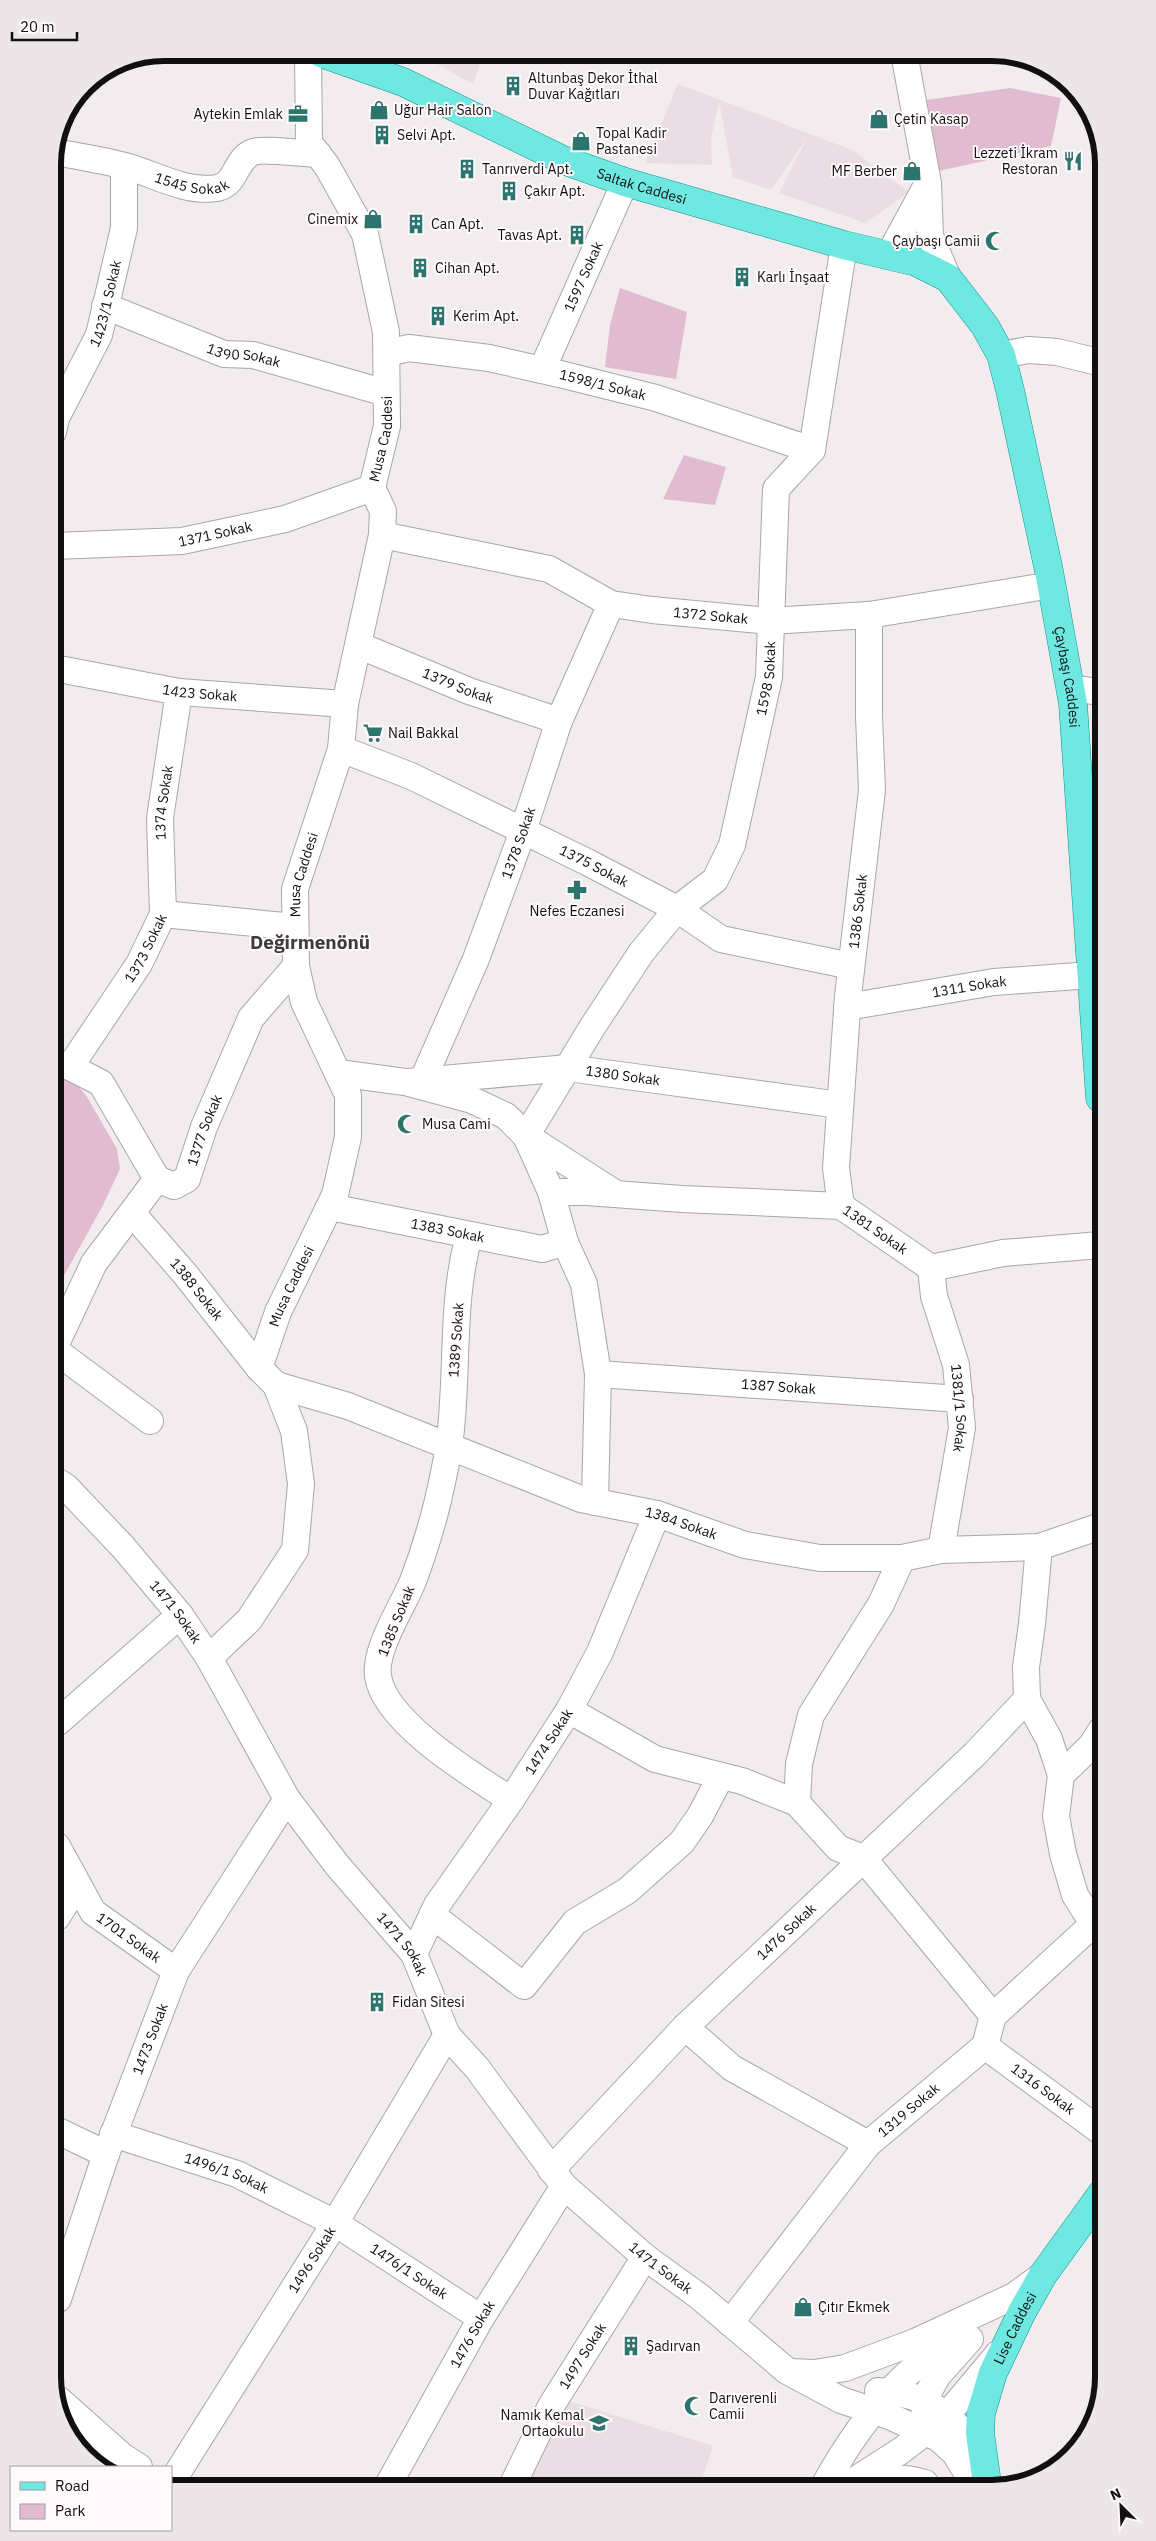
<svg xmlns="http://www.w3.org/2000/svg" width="1156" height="2541" viewBox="0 0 1156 2541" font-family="'IBM Plex Sans',sans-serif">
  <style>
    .built { fill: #eadde3 }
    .green { fill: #e1bbcf }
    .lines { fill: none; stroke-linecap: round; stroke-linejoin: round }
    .minor-casing { stroke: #aba6a8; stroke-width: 28 }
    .major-casing { stroke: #0f928b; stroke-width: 29 }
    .minor { stroke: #fff; stroke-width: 26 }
    .major { stroke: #6ee8e1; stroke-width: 28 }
    .labels { text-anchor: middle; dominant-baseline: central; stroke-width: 4; stroke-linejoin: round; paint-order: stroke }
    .poi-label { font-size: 14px; fill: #110f10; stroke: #fff9fc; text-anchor: start }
    .street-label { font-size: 14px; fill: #110f10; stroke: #fff9fc }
    .district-label { font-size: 19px; font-weight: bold; fill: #3f3b3d; stroke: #fff9fc }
    .rim { fill: none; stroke: #110f10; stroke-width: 6 }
  </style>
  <rect width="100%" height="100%" fill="#f2ecef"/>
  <g class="built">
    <path d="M430,53H484L473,84L428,59Z"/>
    <path d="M678,84L852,150L909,192L865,223L779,193L807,138L771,190L733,177L719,101L711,139L712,165L645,163Z"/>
    <path d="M569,2401L713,2446L700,2485L523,2486Z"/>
  </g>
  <g class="green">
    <path d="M1010,88L1061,98L1051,146L939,171L927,100Z"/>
    <path d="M620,288L687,312L676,379L605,367L610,325Z"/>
    <path d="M684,455L726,467L715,505L663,499Z"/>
    <path d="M55,1064L65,1069L87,1097L117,1149L120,1169L102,1207L56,1290Z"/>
  </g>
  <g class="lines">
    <defs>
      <g id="minor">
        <path d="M904,53L928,183L930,236L948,278"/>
        <path id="s1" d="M54,152C78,156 102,160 125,166C155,174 185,193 217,188C237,184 235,159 253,152C263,148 305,154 318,154"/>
        <path d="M889,255L927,185"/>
        <path id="s2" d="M105,306L224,354L253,355L386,393"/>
        <path id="s3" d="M387,353L409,348L489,358L564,375L656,398L812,450"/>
        <path d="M1001,355L1028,350L1057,352L1098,362"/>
        <path id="s4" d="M542,370L625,182"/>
        <path id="s5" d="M53,432L56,418L99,335L124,228V166"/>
        <path id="s6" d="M382,535L549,569L611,604L652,610L770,621L869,615L1052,585"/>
        <path id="s7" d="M54,546L182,541L285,519L372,488"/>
        <path id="s8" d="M358,645L469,691L559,721"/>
        <path id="s9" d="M54,668L179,692L345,704"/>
        <path d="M1071,688L1099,692"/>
        <path id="s10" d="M341,749L411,776L587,862L677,909L721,939L851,966"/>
        <path d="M163,914L295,927"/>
        <path id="s11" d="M847,1007L994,982L1091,975"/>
        <path d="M55,1062L70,1067L101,1083L157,1179"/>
        <path id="s12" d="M70,1067L139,964L163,914L160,818L179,692"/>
        <path d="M338,1073L405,1082L472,1100L506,1116L526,1136L613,1192"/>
        <path id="s13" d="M408,1082L568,1068L840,1105"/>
        <path id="s14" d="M422,1082L476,959L523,831L559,721L611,604"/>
        <path id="s15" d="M526,1136L593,1026L641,953L677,909L715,880L732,845L769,677L776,489L812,450L844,245"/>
        <path d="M526,1136L551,1192L565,1242L584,1284L598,1374L595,1502"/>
        <path id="s16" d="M157,1179L174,1186L187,1179L204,1127L251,1018L296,966"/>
        <path id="s17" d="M551,1192H587L682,1199L841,1206L931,1268L1003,1253L1100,1245"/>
        <path id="s18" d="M841,1206L836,1168L848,996L872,790L869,716V615"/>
        <path id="s19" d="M330,1207L542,1249L565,1242"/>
        <path id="s20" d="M132,1213L185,1274L259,1368"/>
        <path d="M469,1236C450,1304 459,1376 449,1446C445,1469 440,1494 434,1516C428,1538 421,1560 413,1581C403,1606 374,1649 378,1676C384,1722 474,1776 511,1800"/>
        <path id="s21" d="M931,1268L934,1296L956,1365L962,1428L941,1550"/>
        <path d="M56,1344L94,1263L157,1179"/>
        <path d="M56,1351L150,1421"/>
        <path id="s22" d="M598,1374L960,1399"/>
        <path id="s23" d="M276,1385L348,1406L581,1499L657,1514L745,1545L820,1558H902L941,1550L1039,1547L1101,1526"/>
        <path id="s24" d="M56,1481L66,1487L123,1547L180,1615L209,1658L287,1799L337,1865L414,1954L447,2035L477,2068L564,2186L645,2257L700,2297L787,2371L841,2400L889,2416L938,2438L955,2453L973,2483"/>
        <path d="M1039,1547L1032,1624L1026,1667L1027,1699L1049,1739L1061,1775"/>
        <path id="s25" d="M209,1658L249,1620L295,1550L301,1484L294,1431L276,1385L259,1368L278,1312L335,1195L348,1137V1095L304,1002L296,966L295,889L341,749L345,704L382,535L383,511L372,488L387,426L386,332L365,234L327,166L309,143L308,53"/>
        <path d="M569,1710L655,1759L742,1781L797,1803L838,1848L863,1858L993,2016"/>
        <path d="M57,1723L180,1615"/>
        <path d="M797,1803L799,1764L811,1715L881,1604L902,1558"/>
        <path id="s26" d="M57,1846L93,1912L176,1971"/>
        <path d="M432,1915L524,1986L575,1922L627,1891L682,1842L700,1816L721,1776"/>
        <path d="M57,1917L77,1885"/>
        <path d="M1094,1925L1075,1895L1063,1854L1056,1816L1061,1775L1091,1746L1102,1729"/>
        <path id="s27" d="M414,1954L437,1905L511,1800L569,1710L600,1652L657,1514"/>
        <path d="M685,2027L732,2068L868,2144"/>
        <path id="s28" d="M985,2046L1103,2133"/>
        <path d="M58,2131L106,2154"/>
        <path id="s29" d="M113,2134L237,2174L335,2223L481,2318"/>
        <path id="s30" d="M551,2170L685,2027L975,1754L1027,1699"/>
        <path id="s31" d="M58,2299L106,2154L176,1971L287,1799"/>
        <path id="s32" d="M730,2323L868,2144L985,2046L993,2016L1102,1916"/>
        <path d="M790,2372L815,2373L845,2368L915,2342L1014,2296L1043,2275"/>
        <path d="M878,2391C905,2393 924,2397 945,2415C964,2432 974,2438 982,2463"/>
        <path d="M59,2400L122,2456L139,2467"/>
        <path d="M925,2416L924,2400L938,2375L970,2339"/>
        <path id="s33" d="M171,2483L335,2223L447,2035"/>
        <path d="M825,2484C845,2448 868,2414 897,2384C915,2365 938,2349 958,2332"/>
        <path d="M849,2484L902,2450L946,2416L998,2354"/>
        <path d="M866,2484C885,2477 906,2477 925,2483"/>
        <path id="s34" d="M512,2486L551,2406L645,2257"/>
        <path id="s35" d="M387,2487L481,2318L564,2186"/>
      </g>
      <g id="major">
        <path id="s36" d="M321,53L403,82L563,160L625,182L844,245L916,262L948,278L985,326L1001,355L1010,390L1049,571L1073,704L1100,1098"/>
        <path id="s37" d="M987,2483L980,2433L981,2413L993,2373L1022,2312L1043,2275L1103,2192"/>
      </g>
    </defs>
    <use href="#minor" class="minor-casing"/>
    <use href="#major" class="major-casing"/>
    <use href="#minor" class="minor"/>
    <use href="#major" class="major"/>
  </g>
  <defs>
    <symbol id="building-bare" viewBox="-9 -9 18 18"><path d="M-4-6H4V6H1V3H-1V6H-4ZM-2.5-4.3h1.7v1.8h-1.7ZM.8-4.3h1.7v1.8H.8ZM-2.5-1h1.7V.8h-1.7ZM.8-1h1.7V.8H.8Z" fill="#2c756f" stroke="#fff9fc" stroke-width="2.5" paint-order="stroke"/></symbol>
    <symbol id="shop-bare" viewBox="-9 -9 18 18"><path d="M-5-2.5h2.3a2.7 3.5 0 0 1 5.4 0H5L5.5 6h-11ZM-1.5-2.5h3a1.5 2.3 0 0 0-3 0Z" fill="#2c756f" stroke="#fff9fc" stroke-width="2.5" paint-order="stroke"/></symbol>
    <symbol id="office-bare" viewBox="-9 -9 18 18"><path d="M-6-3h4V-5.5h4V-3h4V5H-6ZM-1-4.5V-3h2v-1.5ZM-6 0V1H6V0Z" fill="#2c756f" stroke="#fff9fc" stroke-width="2.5" paint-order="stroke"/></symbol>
    <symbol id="restaurant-bare" viewBox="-9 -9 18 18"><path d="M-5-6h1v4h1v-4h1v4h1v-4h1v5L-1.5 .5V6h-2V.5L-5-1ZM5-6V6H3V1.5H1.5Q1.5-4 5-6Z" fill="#2c756f" stroke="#fff9fc" stroke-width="2.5" paint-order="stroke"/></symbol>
    <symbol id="mosque-bare" viewBox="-9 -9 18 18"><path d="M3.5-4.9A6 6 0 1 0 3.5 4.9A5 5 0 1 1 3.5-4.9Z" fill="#2c756f" stroke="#fff9fc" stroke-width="2.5" paint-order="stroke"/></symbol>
    <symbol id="supermarket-bare" viewBox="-9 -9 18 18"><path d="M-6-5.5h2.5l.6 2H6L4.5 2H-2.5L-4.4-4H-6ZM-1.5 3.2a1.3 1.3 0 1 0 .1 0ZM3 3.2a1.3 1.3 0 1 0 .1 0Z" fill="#2c756f" stroke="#fff9fc" stroke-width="2.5" paint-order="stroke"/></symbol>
    <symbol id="pharmacy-bare" viewBox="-9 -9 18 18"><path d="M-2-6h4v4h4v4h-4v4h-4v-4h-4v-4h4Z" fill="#2c756f" stroke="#fff9fc" stroke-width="2.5" paint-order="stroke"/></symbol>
    <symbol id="school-bare" viewBox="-9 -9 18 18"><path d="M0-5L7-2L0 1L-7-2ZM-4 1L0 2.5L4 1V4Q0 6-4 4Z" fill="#2c756f" stroke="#fff9fc" stroke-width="2.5" paint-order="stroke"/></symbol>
  </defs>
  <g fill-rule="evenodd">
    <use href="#building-bare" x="499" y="72" width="28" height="28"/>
    <use href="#shop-bare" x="365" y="96" width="28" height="28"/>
    <use href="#office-bare" x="284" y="100" width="28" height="28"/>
    <use href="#shop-bare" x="865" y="105" width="28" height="28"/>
    <use href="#building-bare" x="368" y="121" width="28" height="28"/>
    <use href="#shop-bare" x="567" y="127" width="28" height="28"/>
    <use href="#restaurant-bare" x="1059" y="147" width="28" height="28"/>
    <use href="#building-bare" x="453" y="155" width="28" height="28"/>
    <use href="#shop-bare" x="898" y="157" width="28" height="28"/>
    <use href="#building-bare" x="495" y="177" width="28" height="28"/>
    <use href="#shop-bare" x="359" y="205" width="28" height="28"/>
    <use href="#building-bare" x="402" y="210" width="28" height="28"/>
    <use href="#building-bare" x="563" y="221" width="28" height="28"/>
    <use href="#mosque-bare" x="981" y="227" width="28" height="28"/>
    <use href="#building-bare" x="406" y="254" width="28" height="28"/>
    <use href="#building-bare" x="728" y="263" width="28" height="28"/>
    <use href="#building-bare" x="424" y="302" width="28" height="28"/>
    <use href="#supermarket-bare" x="359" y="719" width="28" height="28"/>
    <use href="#pharmacy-bare" x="563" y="876" width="28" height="28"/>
    <use href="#mosque-bare" x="393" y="1110" width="28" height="28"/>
    <use href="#building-bare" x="363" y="1988" width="28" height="28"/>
    <use href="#shop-bare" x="789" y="2293" width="28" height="28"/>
    <use href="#building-bare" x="617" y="2332" width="28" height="28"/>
    <use href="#mosque-bare" x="680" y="2392" width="28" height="28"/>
    <use href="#school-bare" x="585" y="2409" width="28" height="28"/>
  </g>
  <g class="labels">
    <g class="poi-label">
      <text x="528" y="78">Altunbaş Dekor İthal<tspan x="528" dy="16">Duvar Kağıtları</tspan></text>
      <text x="394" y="110">Uğur Hair Salon</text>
      <text x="283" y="114" text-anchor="end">Aytekin Emlak</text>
      <text x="894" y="119">Çetin Kasap</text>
      <text x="596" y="133">Topal Kadir<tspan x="596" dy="16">Pastanesi</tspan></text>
      <text x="397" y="135">Selvi Apt.</text>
      <text x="1058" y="153" text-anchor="end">Lezzeti İkram<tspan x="1058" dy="16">Restoran</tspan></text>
      <text x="482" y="169">Tanrıverdi Apt.</text>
      <text x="897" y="171" text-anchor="end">MF Berber</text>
      <text x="524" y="191">Çakır Apt.</text>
      <text x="358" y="219" text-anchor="end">Cinemix</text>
      <text x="431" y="224">Can Apt.</text>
      <text x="562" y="235" text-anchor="end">Tavas Apt.</text>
      <text x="980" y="241" text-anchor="end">Çaybaşı Camii</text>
      <text x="435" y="268">Cihan Apt.</text>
      <text x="757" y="277">Karlı İnşaat</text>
      <text x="453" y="316">Kerim Apt.</text>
      <text x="388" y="733">Nail Bakkal</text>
      <text x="577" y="911" text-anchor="middle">Nefes Eczanesi</text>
      <text x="422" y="1124">Musa Cami</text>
      <text x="392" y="2002">Fidan Sitesi</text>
      <text x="818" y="2307">Çıtır Ekmek</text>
      <text x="646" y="2346">Şadırvan</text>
      <text x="709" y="2398">Darıverenli<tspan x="709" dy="16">Camii</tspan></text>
      <text x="584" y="2415" text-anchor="end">Namık Kemal<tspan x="584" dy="16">Ortaokulu</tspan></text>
    </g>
    <g class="street-label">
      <text stroke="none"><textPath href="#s1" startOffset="142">1545 Sokak</textPath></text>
      <text stroke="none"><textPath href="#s36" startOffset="348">Saltak Caddesi</textPath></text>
      <text stroke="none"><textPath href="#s4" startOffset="102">1597 Sokak</textPath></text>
      <text stroke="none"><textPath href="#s5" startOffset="140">1423/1 Sokak</textPath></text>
      <text stroke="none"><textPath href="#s2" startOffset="148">1390 Sokak</textPath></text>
      <text stroke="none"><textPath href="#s3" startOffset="220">1598/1 Sokak</textPath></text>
      <text stroke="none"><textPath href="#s25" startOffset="1305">Musa Caddesi</textPath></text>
      <text stroke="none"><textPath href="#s7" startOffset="162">1371 Sokak</textPath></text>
      <text stroke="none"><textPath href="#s6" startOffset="342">1372 Sokak</textPath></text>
      <text stroke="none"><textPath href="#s36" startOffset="1091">Çaybaşı Caddesi</textPath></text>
      <text stroke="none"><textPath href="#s15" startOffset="530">1598 Sokak</textPath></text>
      <text stroke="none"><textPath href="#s8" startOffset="108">1379 Sokak</textPath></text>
      <text stroke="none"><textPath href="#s9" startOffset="148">1423 Sokak</textPath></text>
      <text stroke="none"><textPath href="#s12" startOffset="291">1374 Sokak</textPath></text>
      <text stroke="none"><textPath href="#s14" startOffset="258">1378 Sokak</textPath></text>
      <text stroke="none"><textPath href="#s10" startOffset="279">1375 Sokak</textPath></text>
      <text stroke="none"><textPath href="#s25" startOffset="855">Musa Caddesi</textPath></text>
      <text stroke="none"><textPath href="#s18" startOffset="296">1386 Sokak</textPath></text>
      <text stroke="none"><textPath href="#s12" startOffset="141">1373 Sokak</textPath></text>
      <text stroke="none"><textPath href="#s11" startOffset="124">1311 Sokak</textPath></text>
      <text stroke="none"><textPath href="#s13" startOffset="216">1380 Sokak</textPath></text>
      <text stroke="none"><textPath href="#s16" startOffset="85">1377 Sokak</textPath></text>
      <text stroke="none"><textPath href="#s19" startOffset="120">1383 Sokak</textPath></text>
      <text stroke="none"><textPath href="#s17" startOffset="332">1381 Sokak</textPath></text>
      <text stroke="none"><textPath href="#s25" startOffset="420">Musa Caddesi</textPath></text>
      <text stroke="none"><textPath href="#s20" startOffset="100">1388 Sokak</textPath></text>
      <text transform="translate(456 1340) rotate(-86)">1389 Sokak</text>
      <text stroke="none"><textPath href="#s22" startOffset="181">1387 Sokak</textPath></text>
      <text stroke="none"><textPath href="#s21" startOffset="144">1381/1 Sokak</textPath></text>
      <text stroke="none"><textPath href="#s23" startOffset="429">1384 Sokak</textPath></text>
      <text stroke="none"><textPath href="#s24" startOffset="178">1471 Sokak</textPath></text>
      <text transform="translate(396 1621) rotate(-68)">1385 Sokak</text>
      <text stroke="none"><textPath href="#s27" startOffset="252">1474 Sokak</textPath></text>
      <text stroke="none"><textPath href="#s30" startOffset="335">1476 Sokak</textPath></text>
      <text stroke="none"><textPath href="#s26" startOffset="119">1701 Sokak</textPath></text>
      <text stroke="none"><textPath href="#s24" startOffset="582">1471 Sokak</textPath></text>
      <text stroke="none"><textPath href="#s31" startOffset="276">1473 Sokak</textPath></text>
      <text stroke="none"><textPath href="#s28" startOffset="72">1316 Sokak</textPath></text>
      <text stroke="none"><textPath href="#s32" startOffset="279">1319 Sokak</textPath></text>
      <text stroke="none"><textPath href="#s29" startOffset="120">1496/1 Sokak</textPath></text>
      <text stroke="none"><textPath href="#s33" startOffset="264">1496 Sokak</textPath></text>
      <text stroke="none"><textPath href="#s24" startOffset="1002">1471 Sokak</textPath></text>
      <text stroke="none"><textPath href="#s29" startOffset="328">1476/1 Sokak</textPath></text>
      <text stroke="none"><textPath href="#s37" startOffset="162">Lise Caddesi</textPath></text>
      <text stroke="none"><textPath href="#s35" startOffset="175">1476 Sokak</textPath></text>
      <text stroke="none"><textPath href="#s34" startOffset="148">1497 Sokak</textPath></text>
    </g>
    <g class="district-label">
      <text x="310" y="942">Değirmenönü</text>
    </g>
  </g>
  <path d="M0 0H1156V2541H0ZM164 61H992A103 103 0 0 1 1095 164V2377A103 103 0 0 1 992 2480H164A103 103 0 0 1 61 2377V164A103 103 0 0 1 164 61Z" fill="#ece6e9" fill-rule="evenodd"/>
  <path class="rim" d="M164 61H992A103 103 0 0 1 1095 164V2377A103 103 0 0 1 992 2480H164A103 103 0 0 1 61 2377V164A103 103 0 0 1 164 61Z"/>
  <rect x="10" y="2466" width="162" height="65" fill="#fff9fc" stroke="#a09b9e"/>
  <rect x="20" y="2482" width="25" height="8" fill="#6ee8e1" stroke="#a09b9e"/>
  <text x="55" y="2491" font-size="15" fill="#110f10">Road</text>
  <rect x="20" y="2504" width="25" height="15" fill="#e1bbcf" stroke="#a09b9e"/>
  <text x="55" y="2516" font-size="15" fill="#110f10">Park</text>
  <g transform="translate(1121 2506) rotate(336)" stroke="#fff9fc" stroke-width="4" paint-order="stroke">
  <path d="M0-4L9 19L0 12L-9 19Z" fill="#110f10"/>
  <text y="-8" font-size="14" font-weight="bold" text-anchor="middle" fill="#110f10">N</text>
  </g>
  <path d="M12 32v8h65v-8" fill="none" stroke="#110f10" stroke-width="2.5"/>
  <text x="20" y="32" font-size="15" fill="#110f10" stroke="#fff9fc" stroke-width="4" paint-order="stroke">20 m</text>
</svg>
